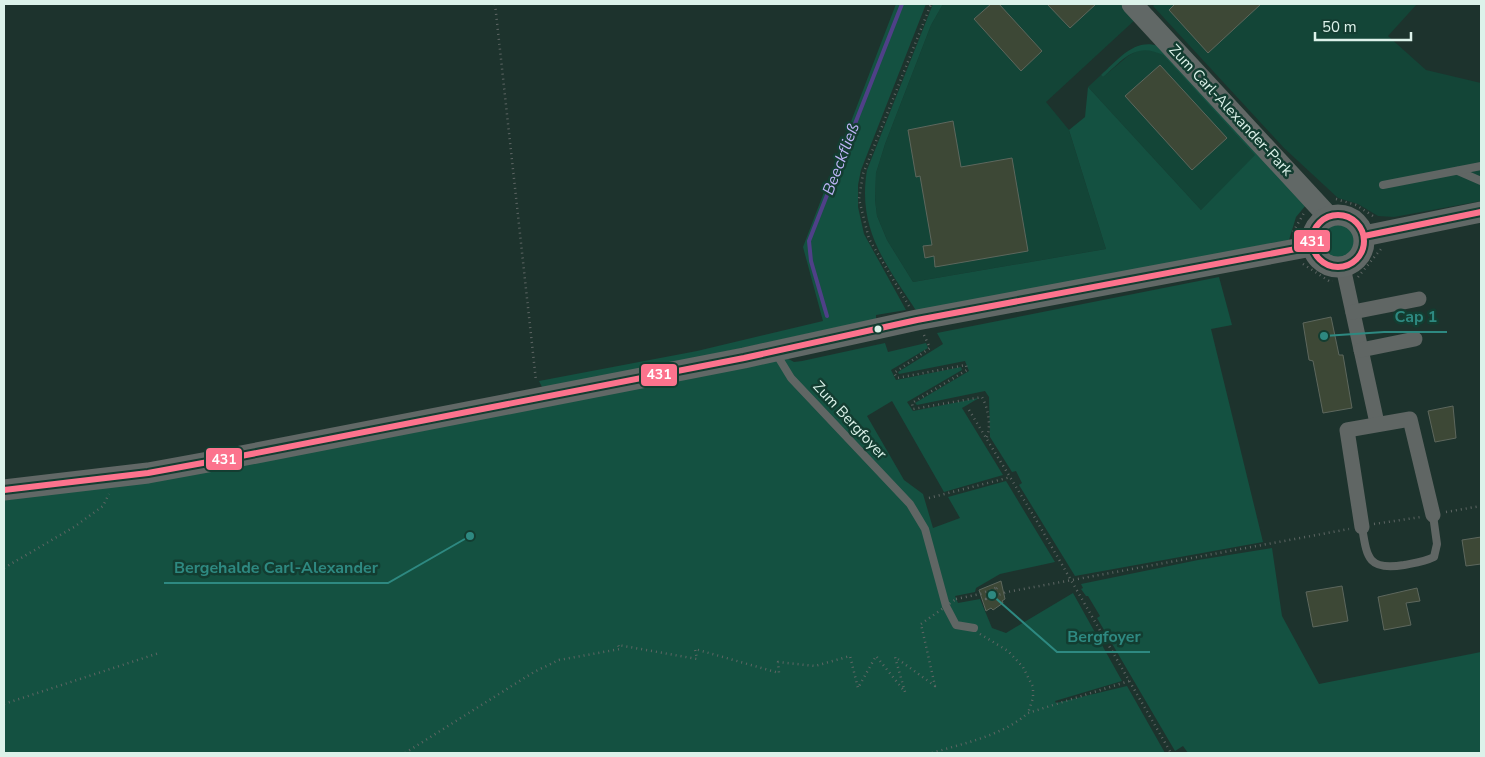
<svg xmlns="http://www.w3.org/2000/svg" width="1485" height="757" viewBox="0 0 1485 757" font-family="'Nunito Sans',sans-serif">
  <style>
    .built { fill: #134537 }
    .green { fill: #145141 }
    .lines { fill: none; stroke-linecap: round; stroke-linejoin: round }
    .stream { stroke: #4f4088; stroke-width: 4 }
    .building { fill: #3d4836; stroke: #5d675d }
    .path { stroke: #5e6664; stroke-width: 2.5; stroke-dasharray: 1 4; stroke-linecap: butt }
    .lane { stroke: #606664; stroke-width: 8 }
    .street { stroke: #606664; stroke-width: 15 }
    .secondary { stroke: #616866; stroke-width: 21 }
    .path-bridge { stroke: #5e6664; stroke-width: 2.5; stroke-dasharray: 1 4; stroke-linecap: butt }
    .bus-1-casing { stroke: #133d31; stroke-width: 10 }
    .bus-1 { stroke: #fc738d; stroke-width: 6 }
    .bus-dot { fill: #dcf2ea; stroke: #133d31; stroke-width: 2 }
    .labels { text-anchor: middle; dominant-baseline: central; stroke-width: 5; stroke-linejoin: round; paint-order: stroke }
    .street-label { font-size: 15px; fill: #dcf2ea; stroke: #133d31 }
    .water-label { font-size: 16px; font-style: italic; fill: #beb4f7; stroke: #133d31 }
    .leader { fill: none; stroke: #2e8981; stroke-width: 2 }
    .callout-dot { fill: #2e8981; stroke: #133d31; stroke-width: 2 }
    .callout-label { font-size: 16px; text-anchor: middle; font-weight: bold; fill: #2e8981; stroke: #133d31; stroke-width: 5; stroke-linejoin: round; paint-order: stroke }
    .line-badge { stroke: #133d31; stroke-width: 2 }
    .badge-label { font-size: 14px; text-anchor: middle; font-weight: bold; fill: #fff }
  </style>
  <rect width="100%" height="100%" fill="#1d332d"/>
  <g class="built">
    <path d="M943,4H1124L1137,18L1046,102L1069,130L1106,249L913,282L887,240L877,216L875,200L876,173L885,144L931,25Z"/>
    <path d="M1155,4H1417L1388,36L1426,70L1481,83V201L1394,217L1378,216L1358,204L1338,198L1284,148L1153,6Z"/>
    <path d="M1142,48L1151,49L1163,55L1256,155L1201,210L1088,87L1101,75L1103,77L1128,56Z"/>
  </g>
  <g class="green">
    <path d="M896,4H926L861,170L858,185V207L864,234L906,310L876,315V319L544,391L539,381L697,351L823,321L803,247Z"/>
    <path d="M933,4H943L931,25L885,144L876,173L875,200L877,216L887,240L913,282L1106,249L1069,130L1085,117L1088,87L1201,210L1255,155L1163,55C1135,41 1123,60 1103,77L1101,75C1117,61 1134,38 1158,46L1306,205L1296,217L1289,240L917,312C886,264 857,230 867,170Z"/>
    <circle cx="1338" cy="239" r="18"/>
    <path d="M1219,277L1232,325L1211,329L1263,542L1075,576L1019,485L1022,483L1016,471L1012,472L990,437L989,397L985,391L917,405L915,403L969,371L965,361L899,374L898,372L943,344L937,333Z"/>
    <path d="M885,343L888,352L926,343L928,348L891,370L896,380L961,367L962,370L907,402L913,411L979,398L962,408L1003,475L944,492L892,401L867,416L904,480L923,494L933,528L960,518L948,497L1006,481L1055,562L1000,574L976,588L975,592L955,596L958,603L980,599L992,628L1006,633L1073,593L1122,681L1055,701L1056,703L1127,686L1165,753H4V495L785,357L794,362L802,361Z"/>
    <path d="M1272,548L1282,616L1319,684L1481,652V753H1188L1183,746L1175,751L1097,618L1100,616L1088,596H1086L1081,589L1083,588L1081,584L1198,560Z"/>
  </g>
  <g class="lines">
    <path class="stream" d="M827,316L811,261L809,241L902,4"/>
  </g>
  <g class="building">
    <path d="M991,4H999L1042,51L1021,71L974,19Z"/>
    <path d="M1047,4H1096L1070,28Z"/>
    <path d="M1175,4H1261L1208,53L1169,10Z"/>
    <path d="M1160,65L1227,138L1192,170L1125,96Z"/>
    <path d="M953,121L961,167L1012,158L1028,251L935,267L934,256L925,258L923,246L932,245L920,176L916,177L908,130Z"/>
    <path d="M1331,317L1339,355H1343L1352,408L1323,413L1313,361L1309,360L1303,323Z"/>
    <path d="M1453,406L1456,438L1435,442L1428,411Z"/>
    <path d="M1481,537V564L1466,566L1462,540Z"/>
    <path d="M1001,581L1005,599L1002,601L1003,603L993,610L991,608L986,611L979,590Z"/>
    <path d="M1342,586L1348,621L1313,627L1306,592Z"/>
    <path d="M1417,588L1420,601L1406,603L1411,625L1384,630L1378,597Z"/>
  </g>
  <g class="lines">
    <g class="path">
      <path d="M495,4L536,381"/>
      <path d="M1336,199L1356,205L1373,216"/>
      <path d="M1293,232L1304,213"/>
      <path d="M1303,264L1329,281H1333"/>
      <path d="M1358,277L1381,249"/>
      <path d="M909,306L869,239L859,199L863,174L931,4"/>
      <path d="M924,335L930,348L894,373L897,378L966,365L967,370L912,403L913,409L982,397C988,408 992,427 986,439"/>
      <path d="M969,410L1035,518L1171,753"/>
      <path d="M929,498L1011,477"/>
      <path d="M1446,512L1481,506"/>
      <path d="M1374,524L1421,517"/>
      <path d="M4,568L74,527L103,506L109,494"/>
      <path d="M956,599L980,594L998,587L986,599L1007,592L1349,529"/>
      <path d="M980,634L1008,651L1023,667L1033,687V698L1028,713"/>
      <path d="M4,704L159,653"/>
      <path d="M405,753L534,672L559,660L620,649L618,645L697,659L695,649L779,673L778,662L815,666L850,656L858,688L876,656L905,692L895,657L935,686L921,624"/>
      <path d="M932,753C964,743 1002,736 1028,713L1129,681"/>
    </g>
    <g class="lane">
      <path d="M1458,171L1481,181"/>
      <path d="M1383,185L1481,166"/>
      <path d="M778,352L780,360L791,378L910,504L925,529L946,606L956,625L974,628"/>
      <path d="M1362,527C1367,558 1368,571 1404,565C1414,563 1424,562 1434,557L1437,544L1433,515"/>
    </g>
    <g class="street">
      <path d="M1343,267L1377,423"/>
      <path d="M1353,312L1419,299"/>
      <path d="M1361,350L1415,339"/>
      <path d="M1362,527L1347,430L1410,419L1433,515"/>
    </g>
    <g class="secondary">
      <path d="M1132,4L1328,216"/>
      <circle cx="1338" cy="241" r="26"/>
      <path d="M1364,236L1481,212"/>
      <path d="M4,490L148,473L241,456L744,358L917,320L1312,246"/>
    </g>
    <path class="path-bridge" d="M921,624L956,599"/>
    <defs>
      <g id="bus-1">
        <circle cx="1338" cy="241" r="26"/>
        <path d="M1364,236L1481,212"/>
        <path d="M4,490L148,473L241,456L744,358L917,320L1312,246"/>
      </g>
    </defs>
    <use href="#bus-1" class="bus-1-casing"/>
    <use href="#bus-1" class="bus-1"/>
  </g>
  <circle class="bus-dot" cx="878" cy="329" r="4.5"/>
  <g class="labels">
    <g class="street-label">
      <text transform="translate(1231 110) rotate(47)">Zum Carl-Alexander-Park</text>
      <text transform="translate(850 420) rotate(47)">Zum Bergfoyer</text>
    </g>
    <g class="water-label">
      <text transform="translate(841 159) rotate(-69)">Beeckfließ</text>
    </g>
  </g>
  <path class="leader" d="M1324 336L1384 332H1447M470 536L388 583H164M992 595L1057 652H1150"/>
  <g class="callout-dot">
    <circle cx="1324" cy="336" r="5"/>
    <circle cx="470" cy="536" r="5"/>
    <circle cx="992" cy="595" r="5"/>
  </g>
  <g class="callout-label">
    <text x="1416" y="322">Cap 1</text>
    <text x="276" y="573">Bergehalde Carl-Alexander</text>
    <text x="1104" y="642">Bergfoyer</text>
  </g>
  <g class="line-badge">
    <rect x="1293" y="229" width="38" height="24" rx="5" fill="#fc738d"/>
    <rect x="640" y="363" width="38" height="24" rx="5" fill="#fc738d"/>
    <rect x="205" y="447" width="38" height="24" rx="5" fill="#fc738d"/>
  </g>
  <g class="badge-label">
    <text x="1312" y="246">431</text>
    <text x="659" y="379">431</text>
    <text x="224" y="464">431</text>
  </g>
  <rect width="1485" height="757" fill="none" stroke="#dcf2ea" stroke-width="10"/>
  <path d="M1315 32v8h96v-8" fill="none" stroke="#dcf2ea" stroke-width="2.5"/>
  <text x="1322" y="32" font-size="15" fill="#dcf2ea" stroke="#133d31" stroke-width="4" paint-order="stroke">50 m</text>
</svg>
